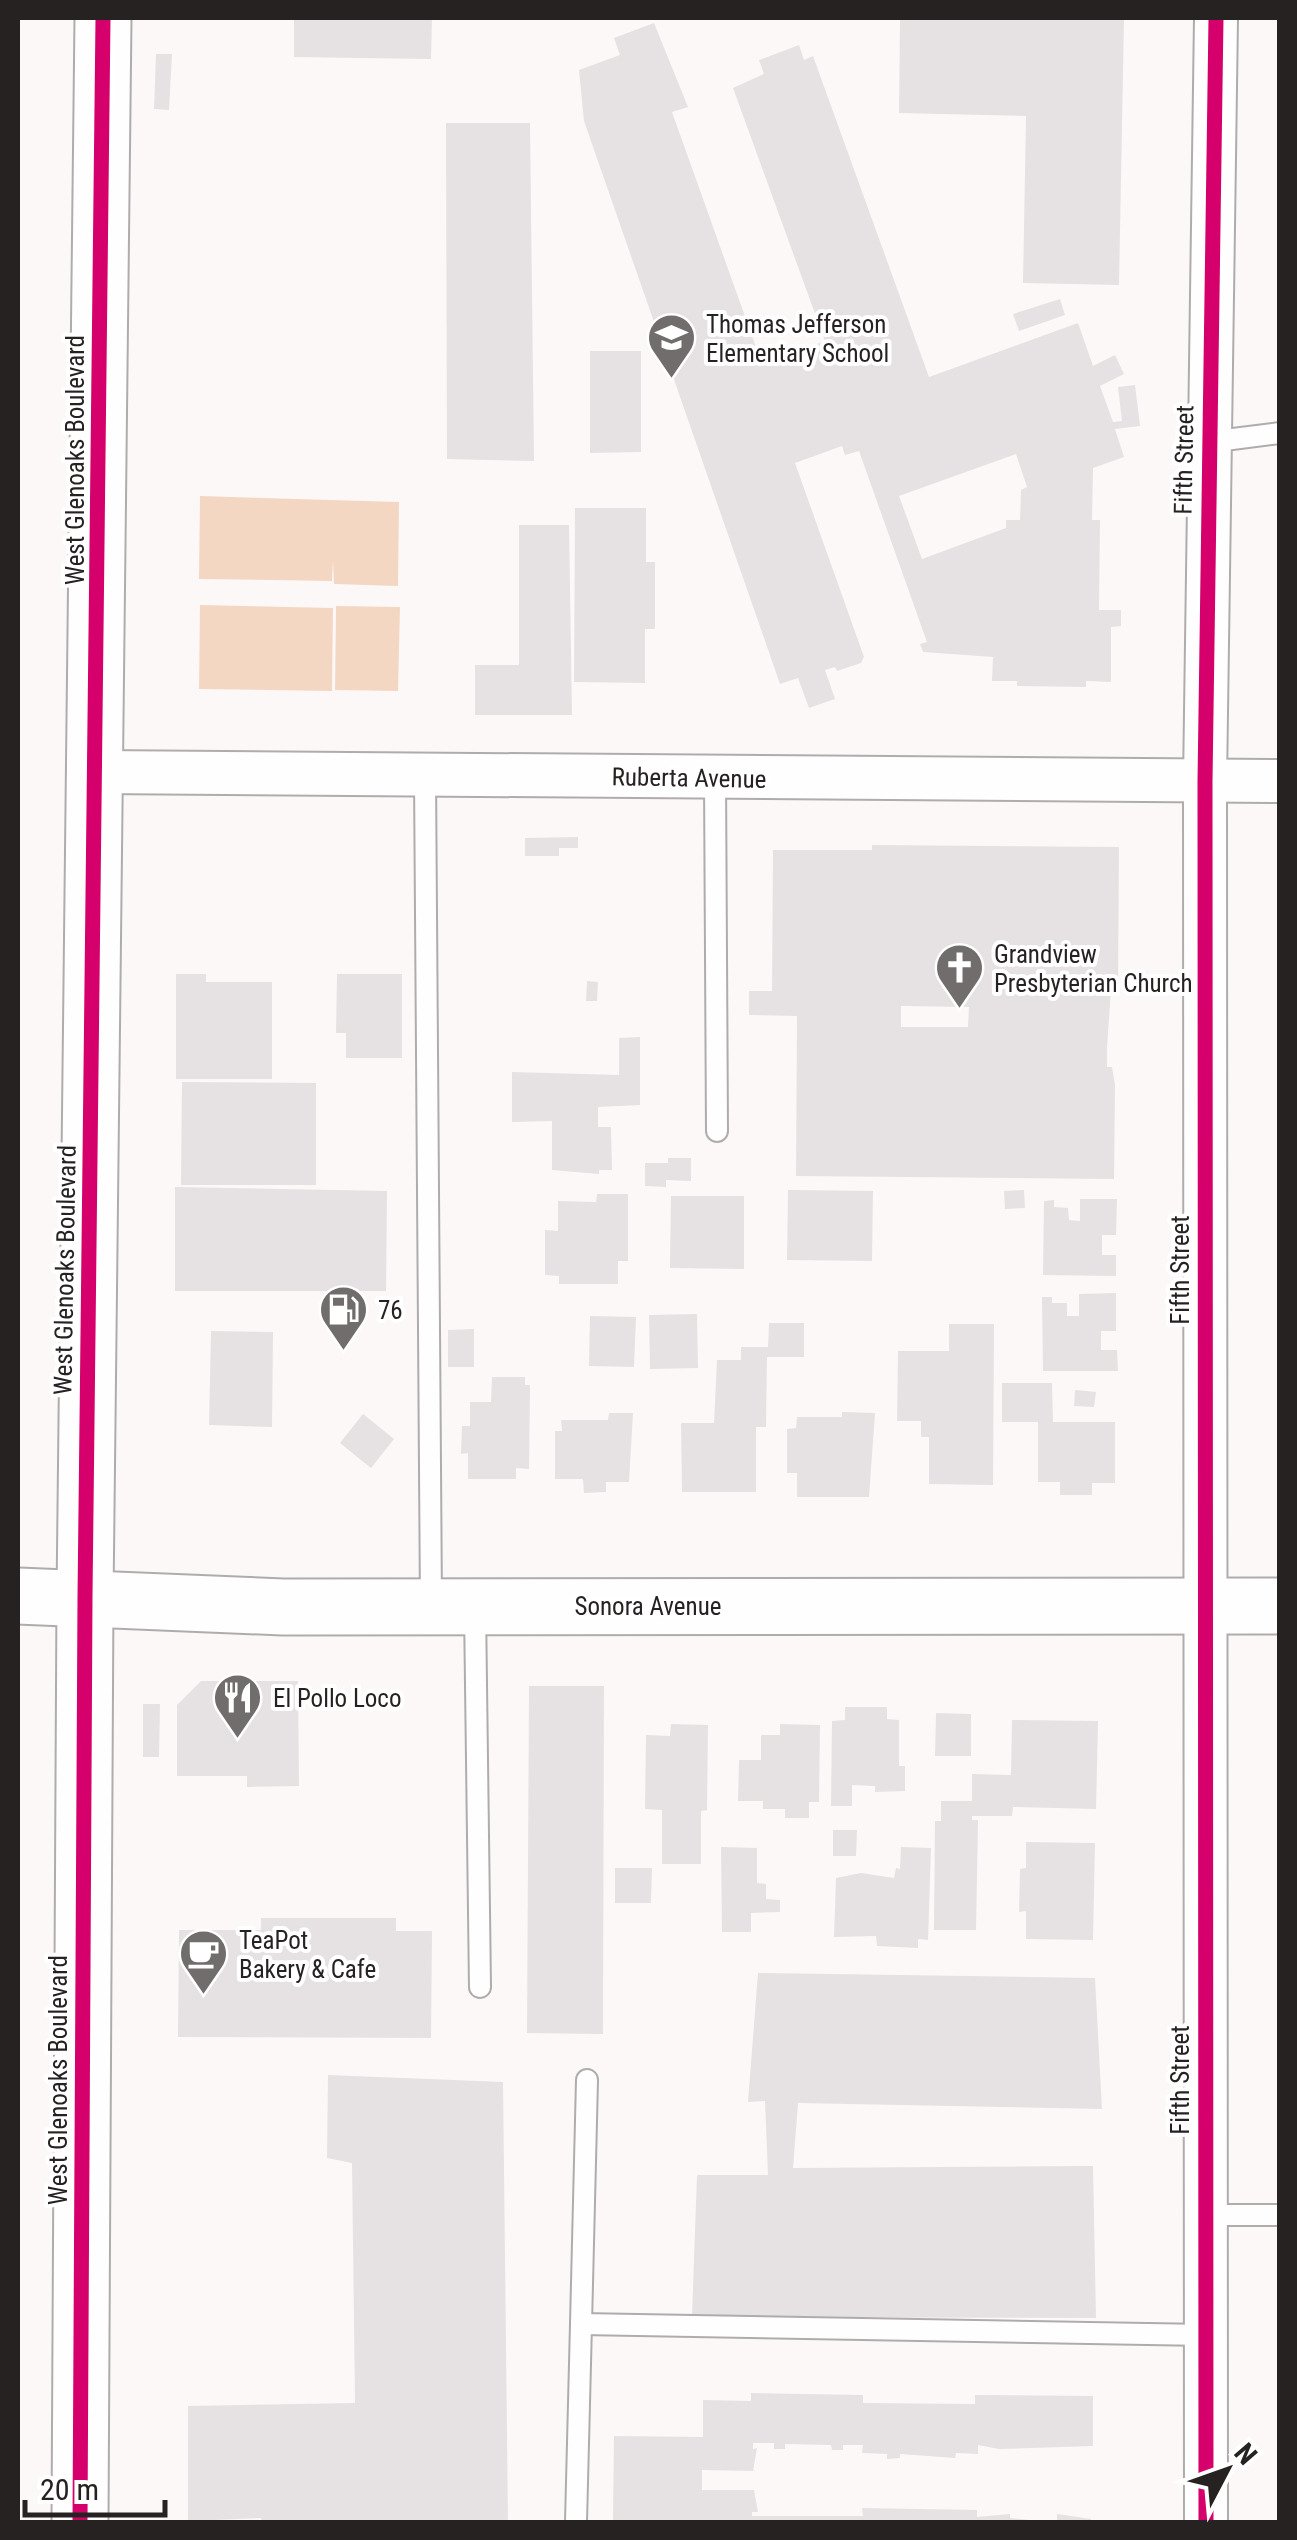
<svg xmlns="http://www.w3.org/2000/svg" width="1297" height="2540" viewBox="0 0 1297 2540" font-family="'Roboto Condensed',sans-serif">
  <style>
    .green { fill: #f4d7c2 }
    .building { fill: #e6e1e2; fill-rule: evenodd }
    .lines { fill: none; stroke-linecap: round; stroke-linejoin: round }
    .lane-casing { stroke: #afacac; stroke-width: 24 }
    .street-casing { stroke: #afacac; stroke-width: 46 }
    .secondary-casing { stroke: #afacac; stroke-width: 59 }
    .lane { stroke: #fffefe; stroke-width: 20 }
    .street { stroke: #fffefe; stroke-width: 42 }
    .secondary { stroke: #fffefe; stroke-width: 55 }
    .cycleway-casing { stroke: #fff; stroke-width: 21 }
    .cycleway { stroke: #d6006c; stroke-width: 15 }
    .labels { text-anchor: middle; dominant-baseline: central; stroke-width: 8; stroke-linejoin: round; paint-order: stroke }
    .poi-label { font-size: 25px; fill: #262222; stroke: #fff; text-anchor: start }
    .street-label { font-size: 25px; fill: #262222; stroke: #fff }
  </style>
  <rect width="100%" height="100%" fill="#fdf8f8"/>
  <g class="green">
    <path d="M200,496L399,502L398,586L334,584L333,560L332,581L199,579Z"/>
    <path d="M200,605L333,608L332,691L199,689Z"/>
    <path d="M336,606L400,607L398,691L335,690Z"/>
  </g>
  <g class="building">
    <path d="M294,18H432L431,59L294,57Z"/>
    <path d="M900,18H1124L1119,285L1023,283L1026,116L899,113Z"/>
    <path d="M654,23L688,107L672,112L762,364L825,341L733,88L764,74L759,60L799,45L804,60L813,56L929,377L1078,323L1093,366L1115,355L1124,374L1100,386L1113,422L1122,421L1118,387L1135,385L1140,426L1115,429L1124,457L1093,468L1092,520H1100L1099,610H1121V626L1111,627V682L1086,681V687L1017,686V681H992L993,657L923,652L920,644L927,642L859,451L845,455L842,446L795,463L864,657L861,663L837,671L835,667L825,670L835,699L809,708L798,678L780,684L584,121L579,70L620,55L614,38ZM1016,454L1027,487L1021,490L1020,520H1006V528L922,559L899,496Z"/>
    <path d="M156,54H172L169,110L154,109Z"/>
    <path d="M446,123H530L534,461L447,459Z"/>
    <path d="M1060,299L1065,315L1019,331L1013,314Z"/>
    <path d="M590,351H641V452L590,453Z"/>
    <path d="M575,508H646V562H655V629H645V683L574,682Z"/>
    <path d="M519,525H569L572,715H475V665H519Z"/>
    <path d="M578,837V848H559V856H525V838Z"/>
    <path d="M872,845L1119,847L1118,988H1111L1107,1048V1067H1112L1115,1085L1114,1179L796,1176L797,1016L749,1015V991H772L773,850H872ZM901,1006L969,1007L968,1027H901Z"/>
    <path d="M176,974H206V982H272V1079H176Z"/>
    <path d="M337,974H402V1058H346V1033H336Z"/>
    <path d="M587,981L598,982L597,1001H586Z"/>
    <path d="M640,1037V1105L598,1107V1127H611L612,1170H599V1174L552,1170V1121L512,1122V1072L619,1075V1038Z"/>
    <path d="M182,1082L316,1083V1185H181Z"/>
    <path d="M668,1158H691V1181L666,1180V1187L645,1186V1163H668Z"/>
    <path d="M175,1187L387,1191L386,1291H175Z"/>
    <path d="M788,1190L873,1191L872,1261L787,1260Z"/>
    <path d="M1024,1190L1025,1208L1005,1209L1004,1191Z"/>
    <path d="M597,1194H628V1261H618V1284H559V1276L545,1275V1230L558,1231V1201L596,1202Z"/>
    <path d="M671,1196H744V1269L670,1268Z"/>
    <path d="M1080,1199H1117L1116,1235H1102V1255H1116V1276L1043,1275L1044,1201L1054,1200V1207L1068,1208L1069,1220L1080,1221Z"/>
    <path d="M1116,1293V1331H1101V1350H1117L1118,1371H1043L1042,1297H1052V1303H1067V1316H1079V1294Z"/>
    <path d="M697,1314L698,1368L650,1369L649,1315Z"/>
    <path d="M590,1316L636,1317L634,1367L589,1366Z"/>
    <path d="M769,1323H804V1357H767L766,1427H756V1492H682L681,1423H714L717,1360H741V1347H768Z"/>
    <path d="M949,1324H994L993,1485L929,1484V1437H921V1421H897L898,1351H949Z"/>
    <path d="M474,1329V1367H448V1330Z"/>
    <path d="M211,1331L273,1332L272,1427L209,1425Z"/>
    <path d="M492,1377H525V1385H530L529,1469L516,1468V1479H468V1453L461,1454L462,1426H470V1402H491Z"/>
    <path d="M1002,1383H1052L1053,1422H1115V1483H1092V1495H1060V1482H1038V1422H1002Z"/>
    <path d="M1075,1390L1096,1392L1094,1407L1074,1406Z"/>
    <path d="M842,1412L875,1413L869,1497H797V1473H787V1429L796,1428L797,1417H842Z"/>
    <path d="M609,1413H633L629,1482H606V1492L584,1493L583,1479H555V1431H562L561,1420H608Z"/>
    <path d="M363,1414L394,1439L371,1468L340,1443Z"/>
    <path d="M201,1681H298L299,1786L247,1787V1776H177V1705Z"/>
    <path d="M529,1686H604L603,2034L527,2033Z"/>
    <path d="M143,1704H160L159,1757H143Z"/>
    <path d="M845,1707H887V1719L899,1720V1766H905V1791L875,1792V1786L852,1785V1806H831L832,1721L845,1720Z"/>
    <path d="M936,1713L971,1714V1756H935Z"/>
    <path d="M1012,1720L1098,1721L1096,1809L1013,1807L1012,1816H972V1820H978L976,1930H934L935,1821H941V1801H972V1774L1011,1775Z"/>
    <path d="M671,1724L708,1725L707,1810L701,1811V1864H662V1810L645,1809L646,1735L670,1736Z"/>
    <path d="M780,1724L820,1725L819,1802H809V1818H785V1809H763V1801H738L739,1760H761V1735H780Z"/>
    <path d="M833,1830H857L856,1856H833Z"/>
    <path d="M1026,1842L1095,1843L1093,1940L1026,1939V1911L1019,1912L1020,1869L1026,1868Z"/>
    <path d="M721,1847L757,1848V1883L766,1884V1899L780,1900V1912L751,1913V1932H722Z"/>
    <path d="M901,1847L931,1848L928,1940L918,1939V1948L877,1946L876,1936L834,1937L836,1878L861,1873L894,1878L896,1868L900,1869Z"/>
    <path d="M615,1868H652L651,1903H615Z"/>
    <path d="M261,1918H396V1931H432L431,2038L178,2037L179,1930H261Z"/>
    <path d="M758,1973L1095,1978L1102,2109L798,2103L793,2168L1093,2166L1096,2318L692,2317L697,2175H768L765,2101L748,2102Z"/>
    <path d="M328,2075L503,2082L508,2522H262L261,2518L188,2521V2406L355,2403L352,2163L327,2158Z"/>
    <path d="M751,2393L863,2395V2403L975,2404V2395L1093,2396V2446L999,2449L978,2445V2454L956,2453L955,2458L900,2454V2458L887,2459V2454L862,2453L863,2445H843V2450H832L831,2445L785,2444V2449H774V2443H753V2449L757,2448L753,2471L702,2470V2490H754L758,2512H752V2516H863L862,2508L977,2510V2517L1010,2514V2518L1049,2522L613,2520L614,2436L703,2437V2400L751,2401Z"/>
    <path d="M1057,2514L1091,2519V2522H1057Z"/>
  </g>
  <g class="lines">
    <defs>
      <g id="lane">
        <path d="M1209,442L1280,433"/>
        <path d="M425,775L431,1605"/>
        <path d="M715,778L717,1131"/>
        <path d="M475,1608L480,1987"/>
        <path d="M587,2080L581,2324L1206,2335"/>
        <path d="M1206,2215H1280"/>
        <path d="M576,2522L581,2324"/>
      </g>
      <g id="street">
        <path d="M98,772L1280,781"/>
        <path d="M1206,2522L1205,782L1216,18"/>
      </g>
      <g id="secondary">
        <path d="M18,1596L283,1607L1280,1606"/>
        <path d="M80,2522L85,1597L103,18"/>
      </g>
    </defs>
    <use href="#lane" class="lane-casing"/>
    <use href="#street" class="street-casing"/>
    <use href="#secondary" class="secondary-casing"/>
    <use href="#lane" class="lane"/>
    <use href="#street" class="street"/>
    <use href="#secondary" class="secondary"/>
    <defs>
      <g id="cycleway">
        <path d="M80,2522L85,1597L103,18"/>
        <path d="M1206,2522L1205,782L1216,18"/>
      </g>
    </defs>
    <use href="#cycleway" class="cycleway-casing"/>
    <use href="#cycleway" class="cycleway"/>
  </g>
  <defs>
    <symbol id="school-pin" viewBox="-11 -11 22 30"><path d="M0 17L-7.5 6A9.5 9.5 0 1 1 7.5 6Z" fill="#716d6d" stroke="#fff"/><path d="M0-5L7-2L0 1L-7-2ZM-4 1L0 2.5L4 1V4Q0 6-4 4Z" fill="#fff"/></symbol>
    <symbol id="church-pin" viewBox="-11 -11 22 30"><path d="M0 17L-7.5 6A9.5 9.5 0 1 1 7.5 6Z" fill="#716d6d" stroke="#fff"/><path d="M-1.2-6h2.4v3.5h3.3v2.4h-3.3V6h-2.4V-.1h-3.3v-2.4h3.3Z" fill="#fff"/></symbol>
    <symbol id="fuel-pin" viewBox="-11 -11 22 30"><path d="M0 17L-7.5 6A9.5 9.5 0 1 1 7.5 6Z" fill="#716d6d" stroke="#fff"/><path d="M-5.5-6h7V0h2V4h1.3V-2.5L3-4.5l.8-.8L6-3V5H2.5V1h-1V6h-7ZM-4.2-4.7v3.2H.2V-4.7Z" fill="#fff"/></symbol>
    <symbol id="restaurant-pin" viewBox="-11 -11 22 30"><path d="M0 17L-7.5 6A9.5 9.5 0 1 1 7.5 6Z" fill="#716d6d" stroke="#fff"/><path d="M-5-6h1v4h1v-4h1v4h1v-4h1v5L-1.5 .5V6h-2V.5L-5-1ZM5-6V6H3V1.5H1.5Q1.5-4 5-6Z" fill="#fff"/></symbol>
    <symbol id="cafe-pin" viewBox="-11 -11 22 30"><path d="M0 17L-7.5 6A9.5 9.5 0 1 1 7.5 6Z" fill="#716d6d" stroke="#fff"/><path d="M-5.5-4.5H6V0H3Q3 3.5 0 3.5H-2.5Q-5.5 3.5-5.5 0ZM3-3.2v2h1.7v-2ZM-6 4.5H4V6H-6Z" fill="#fff"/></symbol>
  </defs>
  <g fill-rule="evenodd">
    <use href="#school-pin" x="644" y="310" width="55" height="75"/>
    <use href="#church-pin" x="932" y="940" width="55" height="75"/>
    <use href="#fuel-pin" x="316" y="1282" width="55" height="75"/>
    <use href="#restaurant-pin" x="210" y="1670" width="55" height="75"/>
    <use href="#cafe-pin" x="176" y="1926" width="55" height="75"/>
  </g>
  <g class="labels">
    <g class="poi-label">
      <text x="706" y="324">Thomas Jefferson<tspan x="706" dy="29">Elementary School</tspan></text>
      <text x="994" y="954">Grandview<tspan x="994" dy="29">Presbyterian Church</tspan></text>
      <text x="378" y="1310">76</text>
      <text x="273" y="1698">El Pollo Loco</text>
      <text x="239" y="1940">TeaPot<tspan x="239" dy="29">Bakery &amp; Cafe</tspan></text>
    </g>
    <g class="street-label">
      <text transform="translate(75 460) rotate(-90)">West Glenoaks Boulevard</text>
      <text transform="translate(1184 460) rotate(-89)">Fifth Street</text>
      <text transform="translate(689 778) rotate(1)">Ruberta Avenue</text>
      <text transform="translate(65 1270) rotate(-89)">West Glenoaks Boulevard</text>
      <text transform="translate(1180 1270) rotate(-90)">Fifth Street</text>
      <text x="648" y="1606">Sonora Avenue</text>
      <text transform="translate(58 2080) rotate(-90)">West Glenoaks Boulevard</text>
      <text transform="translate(1180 2080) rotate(-90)">Fifth Street</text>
    </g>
  </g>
  <rect width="1297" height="2540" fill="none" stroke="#262222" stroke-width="40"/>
  <g transform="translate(1227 2470) rotate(49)" stroke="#ffffff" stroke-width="8" paint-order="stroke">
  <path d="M0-8L18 38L0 25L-18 38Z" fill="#262222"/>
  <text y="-15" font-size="28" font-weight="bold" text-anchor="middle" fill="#262222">N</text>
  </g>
  <path d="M25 2500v15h140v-15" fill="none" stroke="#262222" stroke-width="5"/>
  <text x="40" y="2500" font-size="30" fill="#262222" stroke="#ffffff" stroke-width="8" paint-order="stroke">20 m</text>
</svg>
